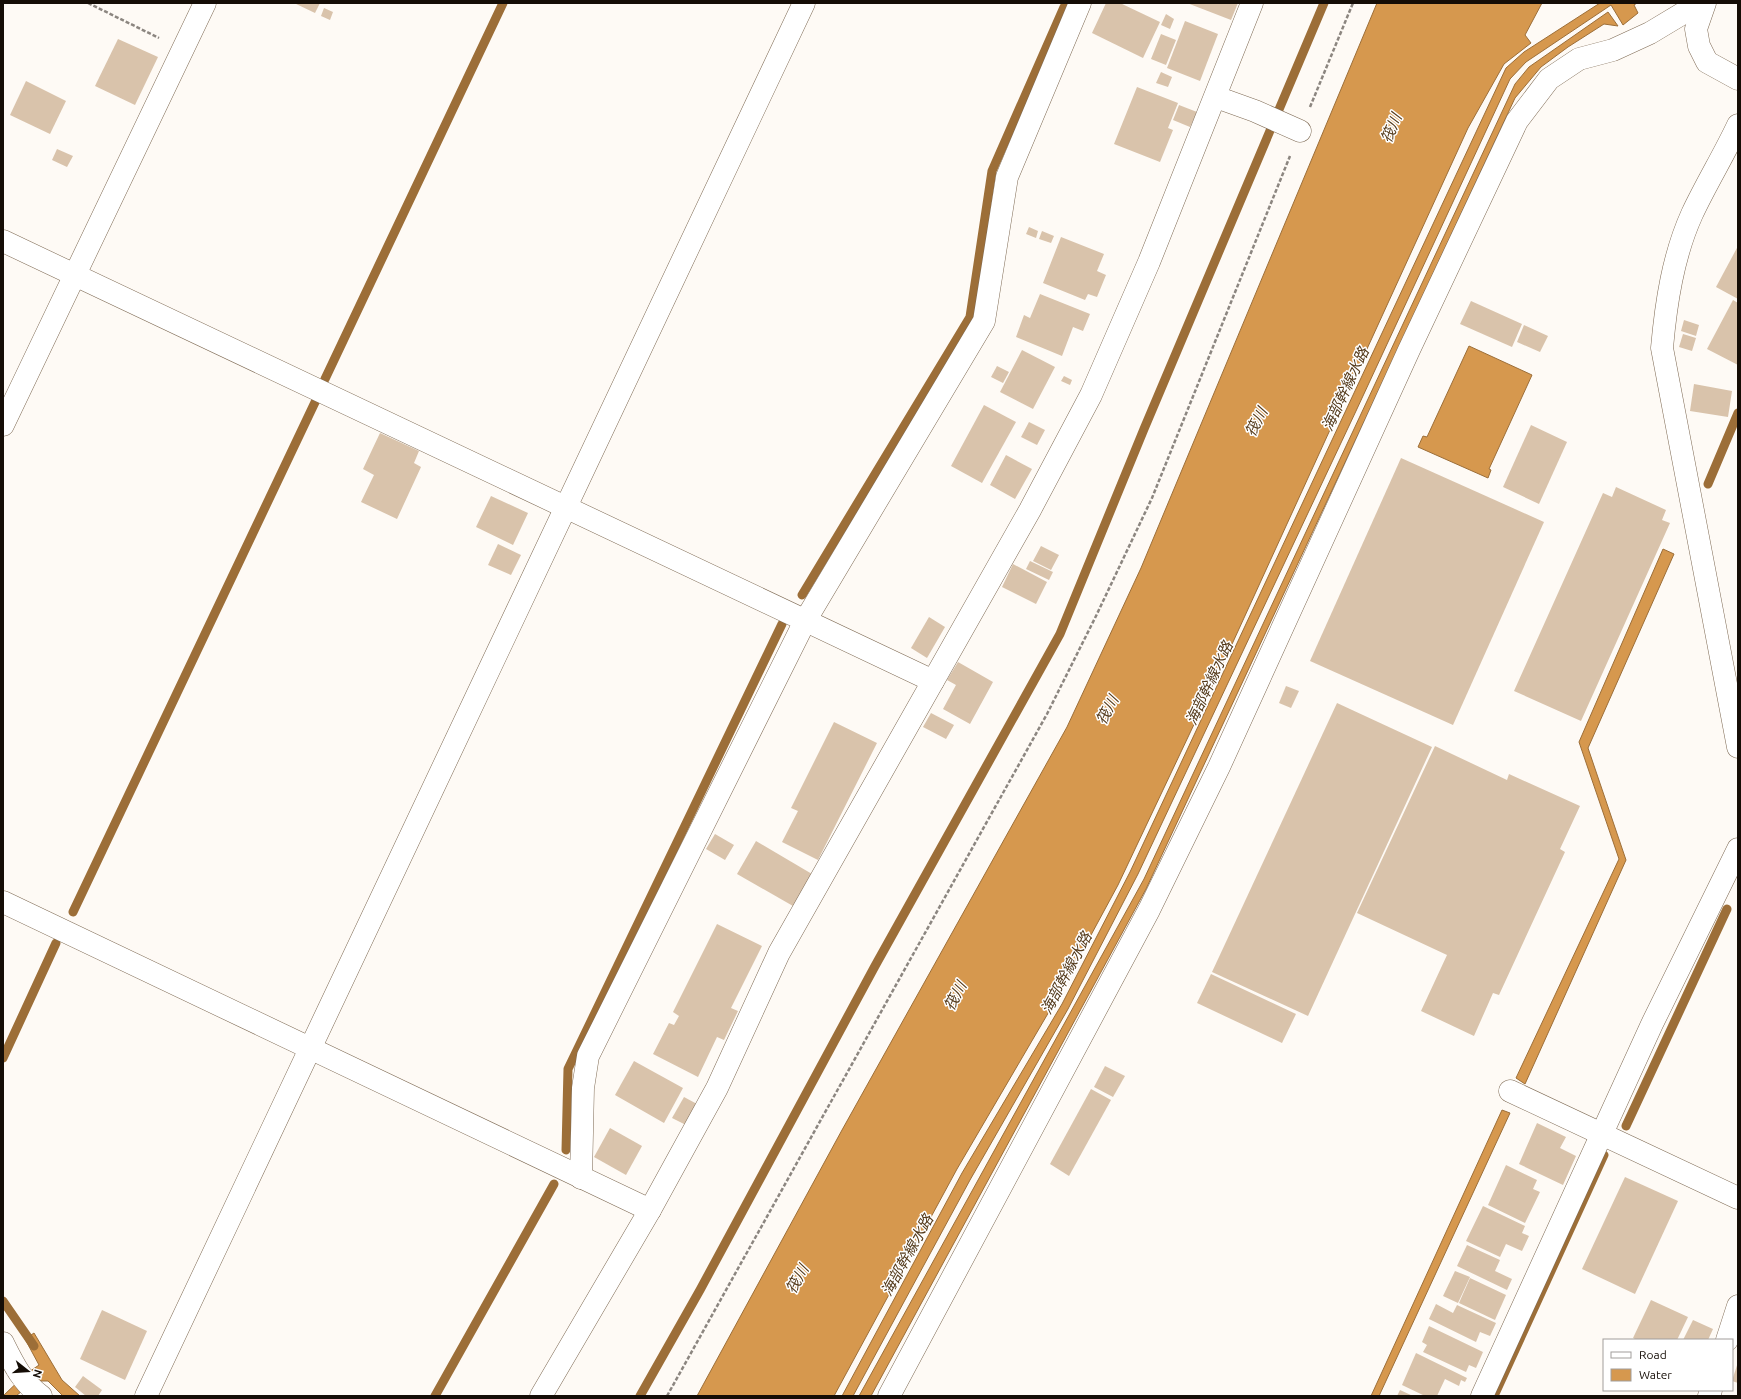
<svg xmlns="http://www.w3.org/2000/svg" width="1741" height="1399" viewBox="0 0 1741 1399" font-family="Ubuntu,'Noto Sans JP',sans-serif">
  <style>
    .water { fill: #d6984e; stroke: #9c6e38 }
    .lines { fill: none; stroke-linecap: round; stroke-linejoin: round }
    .stream { stroke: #9c6e38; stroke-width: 9 }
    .building { fill: #d9c3ab }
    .minor-casing { stroke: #7f6b55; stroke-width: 23 }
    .path { stroke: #8c8680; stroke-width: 2.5; stroke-dasharray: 4 2; stroke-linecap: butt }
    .minor { stroke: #fff; stroke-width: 22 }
    .labels { text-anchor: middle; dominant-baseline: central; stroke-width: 3; stroke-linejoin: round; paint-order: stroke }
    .water-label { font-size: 15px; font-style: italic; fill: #543a1b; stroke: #fff }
  </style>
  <rect width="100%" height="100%" fill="#fefaf5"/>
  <g class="water">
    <path d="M1377,3H1542L1525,35L1531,43L1504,64L1468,128L1233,642L1118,885L1057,998L957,1169L834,1396H697L842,1130L1067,727L1141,568Z"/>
    <path d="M1600,3H1637L1634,5L1638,13L1623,25L1611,5L1526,62L1510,79L1356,411L1138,874L1068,1009L970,1180L853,1396H842L962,1173L1062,1004L1130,872L1506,68L1524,52Z"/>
    <path d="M1608,12L1618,26L1604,24L1568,47L1541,67L1515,98L1146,889L871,1396H859L1144,879L1515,84L1529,67Z"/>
    <path d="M1469,346L1532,375L1489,469L1491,470L1488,478L1418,447L1423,436L1427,437Z"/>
    <path d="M1663,549L1674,554L1588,748L1626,860L1525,1084L1516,1078L1619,859L1579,742Z"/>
    <path d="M1502,1110L1510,1113L1379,1396H1371Z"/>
    <path d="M34,1333L62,1380L80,1396H63L48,1381H34L16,1396H3L26,1374L39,1365L25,1339Z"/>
  </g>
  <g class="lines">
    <g class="stream">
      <path d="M325,379L503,3"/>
      <path d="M1708,484L1738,413"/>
      <path d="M802,595L970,317L992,171L1064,7"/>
      <path d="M73,912L317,398"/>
      <path d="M3,1058L56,943"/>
      <path d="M1626,1126L1727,909"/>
      <path d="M566,1150L568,1069L782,624"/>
      <path d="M3,1301L34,1346"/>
      <path d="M435,1396L554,1184"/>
      <path d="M640,1396L700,1290L875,966L1060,634L1144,429L1324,3"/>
      <path d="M1494,1396L1604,1155"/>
    </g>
  </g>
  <g class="building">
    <path d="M294,3H320L315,13Z"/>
    <path d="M1106,3H1120L1160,22L1143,58L1092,33Z"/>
    <path d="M1187,3H1238L1231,20Z"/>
    <path d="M324,8L333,12L330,20L321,16Z"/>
    <path d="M1166,14L1174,19L1170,29L1161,25Z"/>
    <path d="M1185,21L1218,34L1200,81L1167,68Z"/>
    <path d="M1161,34L1176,40L1166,65L1151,59Z"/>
    <path d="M118,39L158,57L135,105L95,86Z"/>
    <path d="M1161,72L1172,77L1168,87L1156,83Z"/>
    <path d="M26,81L66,101L50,134L10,115Z"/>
    <path d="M1137,87L1178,103L1168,128L1173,130L1160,162L1114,144Z"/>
    <path d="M1179,105L1197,112L1190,127L1173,120Z"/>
    <path d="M57,149L73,156L67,167L52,160Z"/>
    <path d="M1029,227L1038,231L1036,238L1026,234Z"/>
    <path d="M1042,231L1054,236L1051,243L1039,239Z"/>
    <path d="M1061,237L1104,254L1097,271L1106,275L1097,297L1088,294L1085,300L1043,283Z"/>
    <path d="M1738,246V299L1716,287Z"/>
    <path d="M1040,294L1090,314L1083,331L1073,327L1062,356L1016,337L1024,315L1030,318Z"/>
    <path d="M1733,300L1738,303V365L1707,349Z"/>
    <path d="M1471,301L1522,324L1512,347L1460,324Z"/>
    <path d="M1684,320L1699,325L1696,336L1681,331Z"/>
    <path d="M1524,325L1548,336L1540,352L1517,342Z"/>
    <path d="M1683,334L1696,338L1692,351L1679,347Z"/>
    <path d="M1022,350L1055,367L1033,409L1000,392Z"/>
    <path d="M997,366L1009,372L1003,383L991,377Z"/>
    <path d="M1064,376L1072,380L1070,385L1061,381Z"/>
    <path d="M1694,384L1732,391L1728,417L1690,411Z"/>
    <path d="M984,405L1016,422L982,483L951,466Z"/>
    <path d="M1029,422L1045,430L1037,445L1021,437Z"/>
    <path d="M1531,425L1567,442L1539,504L1503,487Z"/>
    <path d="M380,433L419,451L414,463L421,467L397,519L361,502L374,475L363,469Z"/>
    <path d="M1006,455L1032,469L1015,499L990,485Z"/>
    <path d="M1401,458L1544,522L1453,725L1310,661Z"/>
    <path d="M1616,487L1666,510L1662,520L1670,523L1581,721L1514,691L1603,493L1612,497Z"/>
    <path d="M491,496L528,513L513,545L476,527Z"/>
    <path d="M498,544L521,555L511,575L488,565Z"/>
    <path d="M1041,546L1059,555L1051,570L1033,561Z"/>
    <path d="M1030,561L1053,572L1049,580L1026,569Z"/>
    <path d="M1013,564L1047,582L1036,604L1002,587Z"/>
    <path d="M929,617L945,627L927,658L911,648Z"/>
    <path d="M958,662L993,682L970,724L943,709L956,685L947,680Z"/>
    <path d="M1286,686L1299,691L1291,708L1279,703Z"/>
    <path d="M1337,703L1432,747L1308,1016L1212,972Z"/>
    <path d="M931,713L954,725L946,739L923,727Z"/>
    <path d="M834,722L877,743L818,860L782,842L798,811L791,808Z"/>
    <path d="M1435,746L1507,780L1509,774L1580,806L1560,849L1565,852L1499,995L1493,993L1474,1036L1421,1011L1447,955L1357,913Z"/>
    <path d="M715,834L734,845L725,860L706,849Z"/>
    <path d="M756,841L812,874L793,906L737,874Z"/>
    <path d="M717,924L762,946L731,1008L738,1011L724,1040L717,1037L698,1077L653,1054L669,1023L674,1025L679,1016L673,1012Z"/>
    <path d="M1211,974L1296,1014L1282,1043L1197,1003Z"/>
    <path d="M634,1061L683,1088L664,1123L615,1095Z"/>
    <path d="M1105,1066L1125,1076L1113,1097L1094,1087Z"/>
    <path d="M1091,1089L1111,1100L1069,1176L1050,1164Z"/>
    <path d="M684,1097L697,1104L686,1125L672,1118Z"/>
    <path d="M1537,1123L1566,1137L1560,1148L1576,1156L1563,1185L1519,1164Z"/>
    <path d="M610,1128L642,1146L626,1175L594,1157Z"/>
    <path d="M1506,1165L1537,1180L1533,1189L1540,1192L1525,1223L1488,1205Z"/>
    <path d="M1625,1177L1678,1201L1635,1294L1582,1269Z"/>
    <path d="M1483,1206L1525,1226L1522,1233L1529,1236L1522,1251L1506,1244L1500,1257L1466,1241Z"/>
    <path d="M1467,1245L1500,1260L1495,1271L1512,1279L1507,1290L1457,1266Z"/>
    <path d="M1455,1271L1470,1277L1458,1303L1443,1296Z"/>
    <path d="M1470,1278L1506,1295L1495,1320L1459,1303Z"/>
    <path d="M1651,1300L1688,1317L1677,1340H1637L1633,1338Z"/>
    <path d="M1436,1304L1453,1313L1457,1305L1496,1323L1490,1336L1480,1332L1476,1342L1429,1319Z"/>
    <path d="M102,1310L147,1331L125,1380L80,1359Z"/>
    <path d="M1693,1320L1713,1329L1708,1340H1683Z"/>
    <path d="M1429,1326L1483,1352L1476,1368L1469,1365L1466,1372L1423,1352L1427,1345L1422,1342Z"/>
    <path d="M1416,1353L1467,1378L1465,1382L1461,1380L1459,1386L1445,1379L1437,1396H1425L1402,1385Z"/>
    <path d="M1738,1362V1383L1732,1381Z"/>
    <path d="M83,1376L102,1390L98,1396H86L75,1387Z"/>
    <path d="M1400,1390L1413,1396H1397Z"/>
  </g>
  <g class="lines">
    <defs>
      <g id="minor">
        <path d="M1705,3L1696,29L1699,46L1707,62L1738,79"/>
        <path d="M1216,97L1255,111L1300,131"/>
        <path d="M1738,125C1724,155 1706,184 1692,214C1673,256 1666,303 1662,348L1738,747"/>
        <path d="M3,241L933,681"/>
        <path d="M3,425L205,3"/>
        <path d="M3,902L650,1210"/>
        <path d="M1510,1091L1738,1198"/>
        <path d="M581,1178L583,1088L588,1056L805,621L984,321L1007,177L1080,3"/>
        <path d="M1727,1340L1738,1306"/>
        <path d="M3,1343C13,1363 22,1382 41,1396"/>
        <path d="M146,1396L804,3"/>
        <path d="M541,1396L650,1210L717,1088L779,953L1030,510L1091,395L1149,262L1252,3"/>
        <path d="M889,1396L1149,910L1219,767L1409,350L1517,121L1549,79L1579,59L1613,50L1650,33L1700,3"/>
        <path d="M1482,1396L1652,1024L1738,849"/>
        <path d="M1709,1396L1711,1390"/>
      </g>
    </defs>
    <use href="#minor" class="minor-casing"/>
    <g class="path">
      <path d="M88,3L159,38"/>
      <path d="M1310,107L1353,3"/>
      <path d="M667,1396L1047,714L1096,616L1152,498L1290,156"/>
    </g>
    <use href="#minor" class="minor"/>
  </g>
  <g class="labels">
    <g class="water-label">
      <text transform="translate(1391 128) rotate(-67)">筏川</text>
      <text transform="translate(1345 389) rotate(-65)">海部幹線水路</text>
      <text transform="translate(1256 422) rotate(-63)">筏川</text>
      <text transform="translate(1209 683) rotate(-65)">海部幹線水路</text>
      <text transform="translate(1107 710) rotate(-62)">筏川</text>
      <text transform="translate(1066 973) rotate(-62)">海部幹線水路</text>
      <text transform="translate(955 996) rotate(-62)">筏川</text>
      <text transform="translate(907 1255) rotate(-61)">海部幹線水路</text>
      <text transform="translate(797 1279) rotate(-61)">筏川</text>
    </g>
  </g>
  <rect width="1741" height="1399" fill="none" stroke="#150d06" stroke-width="8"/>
  <rect x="1603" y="1339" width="130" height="52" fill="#ffffff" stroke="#a19e9b"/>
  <rect x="1611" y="1352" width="20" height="6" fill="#ffffff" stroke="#a19e9b"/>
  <text x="1639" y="1359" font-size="12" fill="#150d06">Road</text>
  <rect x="1611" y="1369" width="20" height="12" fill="#d6984e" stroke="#a19e9b"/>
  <text x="1639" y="1379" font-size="12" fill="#150d06">Water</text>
  <g transform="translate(28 1371) rotate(107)" stroke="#ffffff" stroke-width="3" paint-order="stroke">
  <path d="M0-3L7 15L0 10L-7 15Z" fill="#150d06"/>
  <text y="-6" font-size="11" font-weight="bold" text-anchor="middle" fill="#150d06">N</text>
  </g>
</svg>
